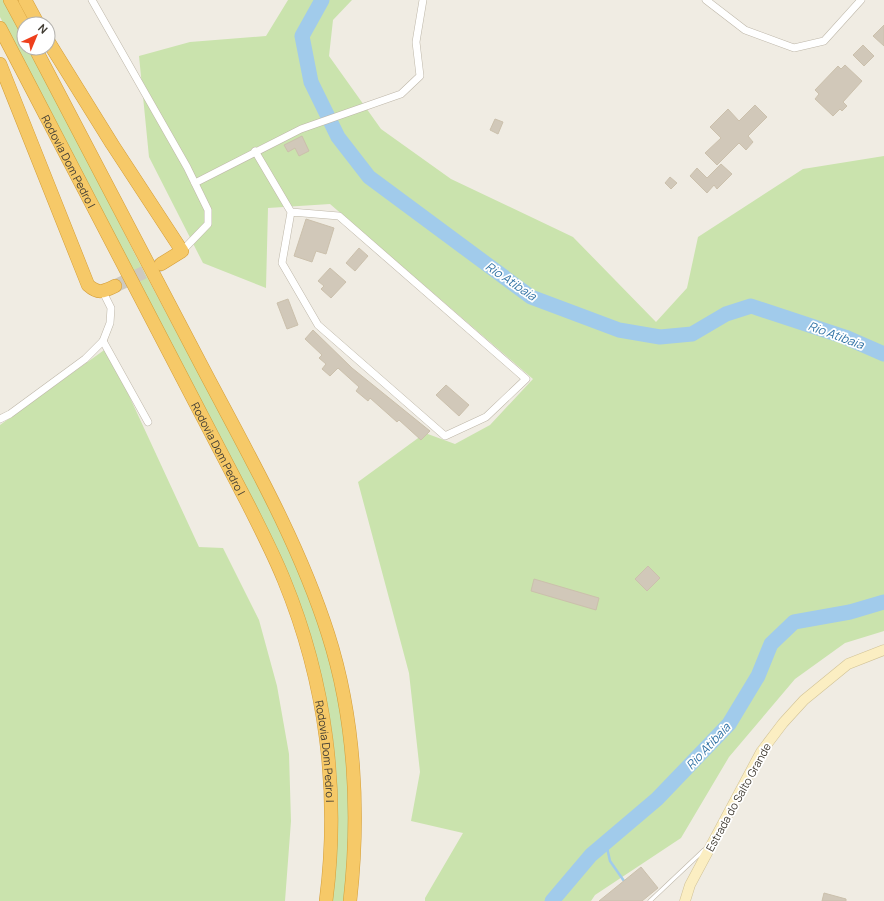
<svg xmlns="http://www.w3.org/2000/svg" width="884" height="901" viewBox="0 0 884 901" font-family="Manrope,sans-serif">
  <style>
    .green { fill: #cae3ad }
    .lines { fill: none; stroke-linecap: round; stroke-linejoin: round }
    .stream { stroke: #a1cbeb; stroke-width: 2.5 }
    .river { stroke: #a1cbeb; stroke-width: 15 }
    .building { fill: #d1c8b9; stroke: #cbc0ac }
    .highway-tunnel { stroke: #cdc9c0; stroke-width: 13; stroke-dasharray: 13 6; stroke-linecap: butt }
    .lane-casing { stroke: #beb7a9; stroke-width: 4.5 }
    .street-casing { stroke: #beb7a9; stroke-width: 8 }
    .secondary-casing { stroke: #d1c296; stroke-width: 11 }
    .highway-casing { stroke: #d49e39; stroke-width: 14 }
    .lane { stroke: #fff; stroke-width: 3.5 }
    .street { stroke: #fff; stroke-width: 7 }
    .secondary { stroke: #fbeec2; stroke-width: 10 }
    .highway { stroke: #f6c968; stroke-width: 13 }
    .labels { text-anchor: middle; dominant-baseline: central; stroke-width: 3.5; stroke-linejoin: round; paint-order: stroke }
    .street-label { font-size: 11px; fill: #413c33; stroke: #fff }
    .water-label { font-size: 12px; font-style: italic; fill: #3374a6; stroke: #fff }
  </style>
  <rect width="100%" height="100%" fill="#f0ece3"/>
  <g class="green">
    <path d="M0,0H5L24,36V48H30L139,262L269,506L307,588L329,654L343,720L350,811L345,901H332C334,863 339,824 337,786C334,701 308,621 274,543L0,17Z"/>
    <path d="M288,0H352L333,20L329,56L381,129L451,179L573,237L656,322L687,288L698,237L803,169L884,156V631L845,643L795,679L729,757L681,838L595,895L591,901H425V898L463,833L411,821L420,772L409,673L358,482L425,433L455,444L490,425L533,379L330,204L268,208L266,288L203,263L149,157L139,56L190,42L266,36Z"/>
    <path d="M107,348L199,547L223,548L259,620L277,686L289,754L291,821L285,901H0V425Z"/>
  </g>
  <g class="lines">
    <path class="stream" d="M606,843L610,861L624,881"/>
    <g class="river">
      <path d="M322,0L302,36L311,82L338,137L369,177L531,297L619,330L660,337L692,334L726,314L751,306L845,337L884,354"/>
      <path d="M552,901L591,855L657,799L729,724L758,676L771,644L794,622L850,612L884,602"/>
    </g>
  </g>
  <g class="building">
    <path d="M884,25V46L873,36Z"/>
    <path d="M863,45L874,56L864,66L853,55Z"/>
    <path d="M845,65L862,81L843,102L847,106L842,111L840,109L833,116L815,99L819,94L815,90L838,66L841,69Z"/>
    <path d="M755,105L767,117L748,136L753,142L746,150L739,143L717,165L705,153L721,138L710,127L728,109L739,121Z"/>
    <path d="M495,119L503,122L498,134L490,130Z"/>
    <path d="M302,136L309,151L299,156L295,148L288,152L284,145Z"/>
    <path d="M721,164L732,174L717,189L714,185L707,193L690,176L697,168L707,178Z"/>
    <path d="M670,177L677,183L671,189L665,183Z"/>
    <path d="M306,219L334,228L326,254L316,251L312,262L294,256Z"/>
    <path d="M359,248L368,256L355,271L346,263Z"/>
    <path d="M330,268L346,282L331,298L321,289L324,286L318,281Z"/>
    <path d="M288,299L298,325L287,329L277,303Z"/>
    <path d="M313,330L352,368L430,431L421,440L399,420L397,422L370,398L368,401L356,391L359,387L338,368L330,376L322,369L326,364L319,358L322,355L305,339Z"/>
    <path d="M446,385L469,405L459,416L436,395Z"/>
    <path d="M648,566L660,578L647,591L635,579Z"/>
    <path d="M534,579L599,598L596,610L531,591Z"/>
    <path d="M641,867L658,888L642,901H599Z"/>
    <path d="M824,893L846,899V901H822Z"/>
  </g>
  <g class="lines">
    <path class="highway-tunnel" d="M115,286L160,265"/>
    <defs>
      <path id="lane" d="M650,901L704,850"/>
      <g id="street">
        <path d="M92,0L187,167L208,210V224L182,251"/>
        <path d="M706,0L745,30L794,48L824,41L861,0"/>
        <path d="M255,151L291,212L282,263L318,325L445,436L486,417L526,379L339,216L291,212"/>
        <path d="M195,183L301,129L401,94L420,76L416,42L423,0"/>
        <path d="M103,341L148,422"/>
        <path d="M0,419L10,414L85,359L103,341L110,323L111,308L103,292"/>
      </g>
      <path id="secondary" d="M685,901L690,885L761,752L783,723L804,700L848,664L884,650"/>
      <g id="highway">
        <path d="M10,0L24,26"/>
        <path d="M25,0L38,24"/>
        <path id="s1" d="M0,28L249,506C261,530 274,555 284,580C326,682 340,792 326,901"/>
        <path d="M48,41L112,144L182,251L161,264"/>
        <path d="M35,48C89,151 143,254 197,357C244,447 297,537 328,634C355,718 360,813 350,901"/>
        <path d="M0,64L88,285C98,294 103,292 115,286"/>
      </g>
    </defs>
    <use href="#lane" class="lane-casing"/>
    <use href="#street" class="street-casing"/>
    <use href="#secondary" class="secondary-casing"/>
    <use href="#highway" class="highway-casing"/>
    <use href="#lane" class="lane"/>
    <use href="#street" class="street"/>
    <use href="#secondary" class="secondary"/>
    <use href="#highway" class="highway"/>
  </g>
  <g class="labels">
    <g class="street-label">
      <text stroke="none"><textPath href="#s1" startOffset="150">Rodovia Dom Pedro I</textPath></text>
      <text stroke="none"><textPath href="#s1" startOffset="474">Rodovia Dom Pedro I</textPath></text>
      <text stroke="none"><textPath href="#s1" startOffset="798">Rodovia Dom Pedro I</textPath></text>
      <text transform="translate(738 797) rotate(-61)">Estrada do Salto Grande</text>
    </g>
    <g class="water-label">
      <text transform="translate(511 281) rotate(34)">Rio Atibaia</text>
      <text transform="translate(836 335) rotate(20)">Rio Atibaia</text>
      <text transform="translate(708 746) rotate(-47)">Rio Atibaia</text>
    </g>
  </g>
  <g transform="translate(36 36) rotate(44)"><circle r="19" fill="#ffffff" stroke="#b3b1ad"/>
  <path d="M0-3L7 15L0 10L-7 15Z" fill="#ee3f1c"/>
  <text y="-6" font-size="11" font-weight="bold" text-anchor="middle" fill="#413c33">N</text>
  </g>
</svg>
